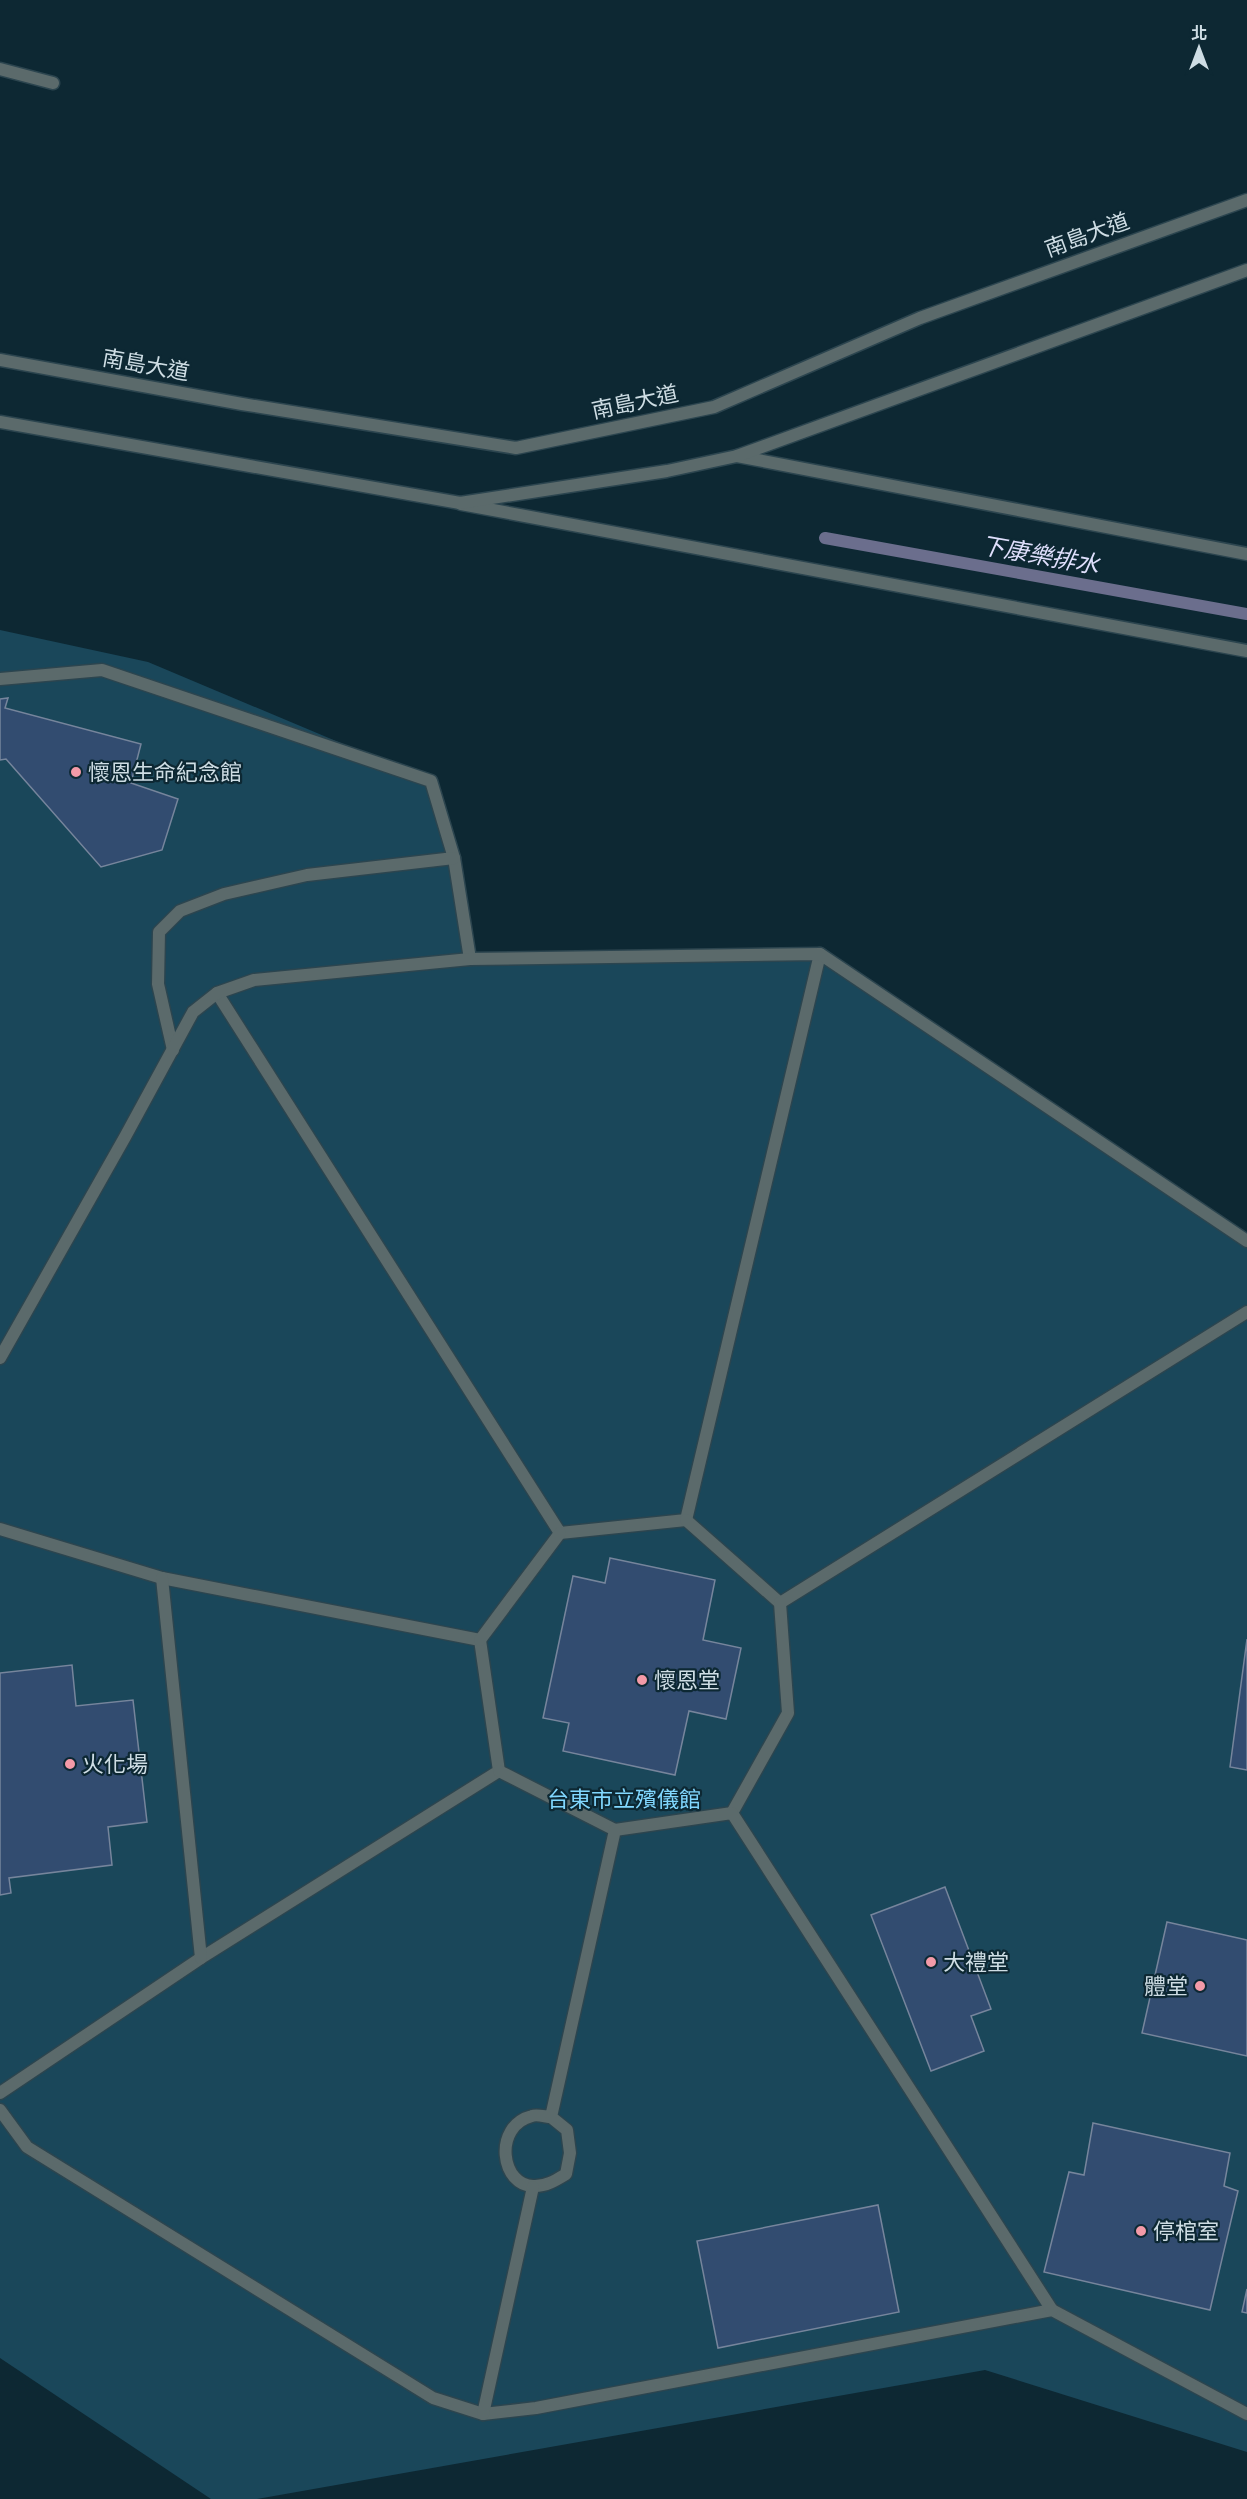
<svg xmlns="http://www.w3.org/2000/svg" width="1247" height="2499" viewBox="0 0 1247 2499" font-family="Cabin,'Noto Sans TC',sans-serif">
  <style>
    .green { fill: #1a475a }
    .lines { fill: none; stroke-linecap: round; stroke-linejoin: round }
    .stream { stroke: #6b6e8d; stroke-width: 12 }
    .building { fill: #324c70; stroke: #76859c; stroke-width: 1.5 }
    .service-casing { stroke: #2c454f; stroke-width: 15 }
    .tertiary-casing { stroke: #2c454f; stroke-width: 15 }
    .service { stroke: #5b6a6b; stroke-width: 12 }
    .tertiary { stroke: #5b6a6b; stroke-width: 12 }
    .poi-dot { fill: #f39aa8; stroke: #0d2833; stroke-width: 2 }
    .labels { text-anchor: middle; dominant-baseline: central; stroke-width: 4.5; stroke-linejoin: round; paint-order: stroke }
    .street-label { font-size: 22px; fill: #cedde4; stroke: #0d2833 }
    .poi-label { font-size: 22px; fill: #cedde4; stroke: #0d2833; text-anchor: start }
    .park-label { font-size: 22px; fill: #81d7fe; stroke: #0d2833 }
    .water-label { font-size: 24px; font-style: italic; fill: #dfdffc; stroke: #0d2833 }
  </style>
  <rect width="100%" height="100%" fill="#0d2833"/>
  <path class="green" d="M0,630L148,662L431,781L470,959L820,954L1247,1241V2452L985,2370L257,2499H211L0,2358Z"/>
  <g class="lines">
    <path class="stream" d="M825,538L1247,614"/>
  </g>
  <g class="building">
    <path d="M8,698L5,708L141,744L131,783L178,799L162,850L101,867L6,759L0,760V699Z"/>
    <path d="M610,1558L715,1580L703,1640L741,1648L726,1719L689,1711L675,1775L563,1751L569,1723L543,1718L573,1576L605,1583Z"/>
    <path d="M1247,1639V1770L1230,1767Z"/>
    <path d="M72,1665L76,1706L133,1700L147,1822L108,1827L112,1865L9,1878L11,1893L0,1895V1673Z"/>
    <path d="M945,1887L991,2009L971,2016L984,2051L931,2071L871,1915Z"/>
    <path d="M1167,1922L1247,1940V2056L1142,2033Z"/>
    <path d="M1093,2123L1230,2153L1224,2186L1238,2191L1210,2310L1044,2272L1069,2172L1084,2175Z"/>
    <path d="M878,2205L899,2312L718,2348L697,2241Z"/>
    <path d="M1247,2289V2313L1242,2312Z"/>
  </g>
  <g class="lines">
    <defs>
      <g id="service">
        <path d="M0,69L53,83"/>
        <path d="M737,456L1247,554"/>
        <path d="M461,504L1247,651"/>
        <path d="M0,679L102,670L431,781L454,858L470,959"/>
        <path d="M217,993L560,1533L686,1520L820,954"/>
        <path d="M173,1050L158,984L159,932L180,911L224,894L307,875L454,858"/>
        <path d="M0,1358L125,1137L193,1012L217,993L254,980L470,959L820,954L1247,1241"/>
        <path d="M686,1520L780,1603"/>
        <path d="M0,1529L162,1578L480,1640L499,1771L201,1958L0,2093"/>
        <path d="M162,1578L201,1958"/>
        <path d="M480,1640L560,1533"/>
        <path d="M499,1771L615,1830"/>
        <path d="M732,1813L788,1713L780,1603L1247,1312"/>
        <path d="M0,2110L27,2147L433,2398L483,2414L536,2408L1052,2310L1247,2414"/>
        <path d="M551,2117C546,2117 537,2114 532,2116C492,2126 501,2188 535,2186C547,2186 556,2180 566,2174L570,2153L567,2130L551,2117L615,1830L732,1813L1052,2310"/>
        <path d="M483,2414L533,2187"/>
      </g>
      <g id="tertiary">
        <path d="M0,360L242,404L516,448L714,407L920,318L1247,200"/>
        <path d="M0,422L460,503L667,471L737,456L1247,270"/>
      </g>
    </defs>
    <use href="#service" class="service-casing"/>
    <use href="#tertiary" class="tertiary-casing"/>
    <use href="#service" class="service"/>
    <use href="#tertiary" class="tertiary"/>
  </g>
  <g class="poi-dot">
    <circle cx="76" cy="772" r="6"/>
    <circle cx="642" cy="1680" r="6"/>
    <circle cx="70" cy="1764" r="6"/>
    <circle cx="931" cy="1962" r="6"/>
    <circle cx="1200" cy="1986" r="6"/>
    <circle cx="1141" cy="2231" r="6"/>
  </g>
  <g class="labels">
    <g class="street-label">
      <text transform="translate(1087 235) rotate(-20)">南島大道</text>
      <text transform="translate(146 365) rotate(10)">南島大道</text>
      <text transform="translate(635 402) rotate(-12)">南島大道</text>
    </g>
    <g class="poi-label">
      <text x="88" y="772">懷恩生命紀念館</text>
      <text x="654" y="1680">懷恩堂</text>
      <text x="82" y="1764">火化場</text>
      <text x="943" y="1962">大禮堂</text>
      <text x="1188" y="1986" text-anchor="end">體堂</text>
      <text x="1153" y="2231">停棺室</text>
    </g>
    <g class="park-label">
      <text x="624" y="1799">台東市立殯儀館</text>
    </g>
    <g class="water-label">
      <text transform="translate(1040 555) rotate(10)">下康樂排水</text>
    </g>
  </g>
  <g transform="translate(1199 48)" stroke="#0d2833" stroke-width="4.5" paint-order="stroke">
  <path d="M0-4.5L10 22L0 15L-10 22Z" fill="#cedde4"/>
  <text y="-9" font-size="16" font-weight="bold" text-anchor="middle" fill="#cedde4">北</text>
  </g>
</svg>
